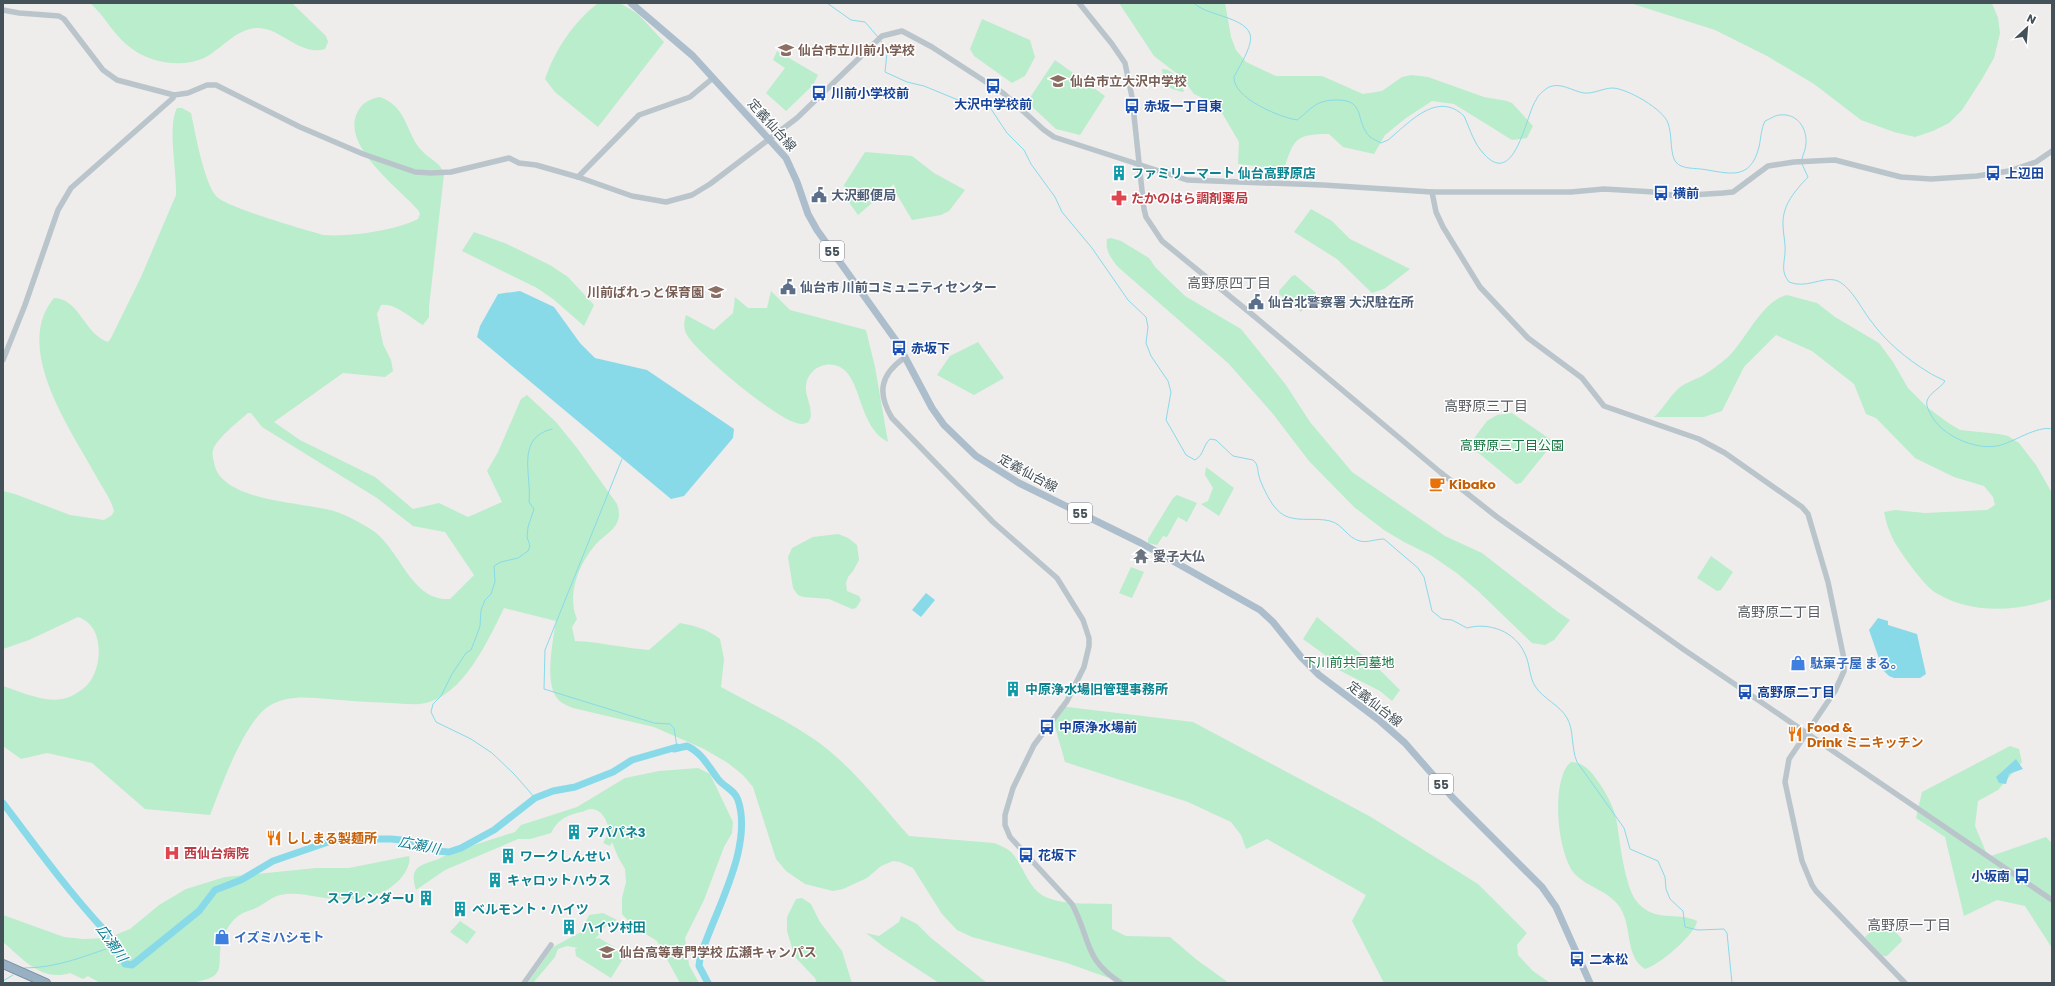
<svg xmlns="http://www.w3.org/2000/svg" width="2055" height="986" viewBox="0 0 2055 986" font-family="Poppins,'Noto Sans JP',sans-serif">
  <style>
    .green { fill: #baedcb; fill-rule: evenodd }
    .water { fill: #88dae9 }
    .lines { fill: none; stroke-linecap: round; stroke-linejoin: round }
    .stream { stroke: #88dae9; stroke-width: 1 }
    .river { stroke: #88dae9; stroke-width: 7 }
    .trunk-casing { stroke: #708da6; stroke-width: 10 }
    .tertiary { stroke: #bac5cb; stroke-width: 5.5 }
    .primary { stroke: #acbdcb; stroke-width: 7 }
    .trunk { stroke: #98b0c2; stroke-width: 8 }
    .labels { text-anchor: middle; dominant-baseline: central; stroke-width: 3; stroke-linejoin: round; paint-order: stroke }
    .shield { fill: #fff; stroke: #7d858b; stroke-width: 1 }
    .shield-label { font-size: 12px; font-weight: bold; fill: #455159 }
    .education-label { font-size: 13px; font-weight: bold; fill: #785e54; stroke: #fff; text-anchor: start }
    .transit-label { font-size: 13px; font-weight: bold; fill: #164399; stroke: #fff; text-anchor: start }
    .street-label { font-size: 13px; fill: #455159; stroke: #fff }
    .culture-label { font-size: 13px; font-weight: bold; fill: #0d838f; stroke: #fff; text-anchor: start }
    .service-label { font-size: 13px; font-weight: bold; fill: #4e5e75; stroke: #fff; text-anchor: start }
    .health-label { font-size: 13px; font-weight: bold; fill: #be3a42; stroke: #fff; text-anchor: start }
    .park-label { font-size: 13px; fill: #187742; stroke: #fff }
    .food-label { font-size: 13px; font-weight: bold; fill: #c56008; stroke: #fff; text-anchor: start }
    .worship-label { font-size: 13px; font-weight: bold; fill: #5b616d; stroke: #fff; text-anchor: start }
    .shop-label { font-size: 13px; font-weight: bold; fill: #366cbe; stroke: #fff; text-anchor: start }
    .neighbourhood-label { font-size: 14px; fill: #595d61; stroke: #fff }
    .water-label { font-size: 14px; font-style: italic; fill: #0f7f93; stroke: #fff }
  </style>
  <rect width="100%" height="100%" fill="#efecec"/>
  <g class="green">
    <path d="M90,3H292L326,36L328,42L325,49C300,56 282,29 259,28C244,27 230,39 219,48C214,51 209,56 204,58C182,68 150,63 131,48C114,36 105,16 90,3Z"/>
    <path d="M598,3H620L638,14L664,42L598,127L555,92L545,79C555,49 574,22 598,3Z"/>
    <path d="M1119,3H1225L1231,37L1236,50L1246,62L1276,76H1322L1363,94L1382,91L1402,77L1411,75L1428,77L1484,97L1507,101L1512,103L1533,126L1527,138L1512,140L1454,104L1432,101L1406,118L1385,135L1374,154L1343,147L1329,134C1295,134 1294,139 1284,169L1238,164L1239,142L1222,113L1212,103L1194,94L1180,76L1154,56Z"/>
    <path d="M1630,3H1992L1998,18L2000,33L1994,58L1982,79L1962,110L1949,123L1933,131L1915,137L1894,132L1861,120L1814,84L1767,56L1715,30Z"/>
    <path d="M982,19L1030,40L1035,57L1025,76L1012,83L974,56L970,49Z"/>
    <path d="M777,51L818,75L813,85L786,111L766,93L785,68L773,60Z"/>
    <path d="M1055,60L1105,96L1080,135L1056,129L1027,102Z"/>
    <path d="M1162,69C1174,69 1179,81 1184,91L1183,92C1165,87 1164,88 1162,69Z"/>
    <path d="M380,97C409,108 405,134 423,152C431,160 441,163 444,174L429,307V317L423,325C411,318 394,302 381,305L377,314L383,344L391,360L393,371L385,377L343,373L274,422L300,440L375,477L413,509L439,503L468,517L502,502L487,471L498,452L521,399L527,395L556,422L577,448L617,504C624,524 611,530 598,542C580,561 566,594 577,619L572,627L575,641C600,642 624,648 649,650L680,623C696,626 707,629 720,639L724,659L721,687C755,706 791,722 822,745C856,771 881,805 909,836L994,843C1000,845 1007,848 1012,853C1026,869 1028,892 1051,899C1069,905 1093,903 1112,904V929L1126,936L1170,937L1197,960L1229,983H1123L1067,963L972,937L957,930L942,914L913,868L900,862L893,861L881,866L867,878L843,889L833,891L805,884L786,871L776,859L753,787L743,775L728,763L704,749L654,727L573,708C565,705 557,701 554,693C546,676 553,639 556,621L504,608C487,642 462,700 419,704C410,705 400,703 391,703C370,702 349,701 328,699C308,697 286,695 269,706C244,722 221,787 210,815L145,809L92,763L47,753L21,759L3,746V686C22,692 46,704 66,698C74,696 86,688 91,680C103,661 103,625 78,617L29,640L3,649V491L15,494L70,515L104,520L112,515L114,511C111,499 102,487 96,476C71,430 12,348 54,298C80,299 84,334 108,342L111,338L141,277L176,195C177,170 167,128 177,108H182L191,113C195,132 204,182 216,196C225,207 305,230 323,235C350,237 393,231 418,219L420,214L418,210C399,188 339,145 358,111C363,102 370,99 380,97ZM248,413H251L262,427L377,498L413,526L445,532L474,575L450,599C411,602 400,548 372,530C361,523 347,515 334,511C304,502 219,502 214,462C213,459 212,454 213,450C216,439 239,421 248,413Z"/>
    <path d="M865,152L912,156L934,173L965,190L949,211L941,215L912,220L896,193L894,184L858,215L848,201L844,185Z"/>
    <path d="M1311,209L1332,221L1350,239L1410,269L1384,289L1372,293L1337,259L1294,232Z"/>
    <path d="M474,232L507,244L550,265L568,277L594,305L584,326L553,299L537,288L462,251Z"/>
    <path d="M1111,238L1121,241L1149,258L1156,268L1185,296L1241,329L1286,385L1310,422L1352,472L1445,536L1482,553L1558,612L1570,620L1554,640L1545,645L1532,643L1478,591L1458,574L1432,556L1404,542L1384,530L1354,507L1309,461L1273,414L1228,363L1118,267C1111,258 1105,251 1107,239Z"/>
    <path d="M1295,275L1316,293L1301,312L1279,294V291L1292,276Z"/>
    <path d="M771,291L790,310L866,330L875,367L888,442C858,427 862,378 840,367C824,359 804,371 806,391C807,400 819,424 801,424C780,423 698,354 687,335C683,328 684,322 686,315L714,330L733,313L735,297L748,308H767Z"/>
    <path d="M1787,295L1817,303L1835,317L1879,343L1893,362L1908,388L1927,407L1947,422L1960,430L1999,434L2008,436L2019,443L2036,465L2052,493V599C2016,612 1971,614 1936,593C1925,587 1900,552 1894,541C1889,532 1886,522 1884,512L1895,510L1925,513L1987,510L1995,505L1993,497L1984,486L1954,477L1915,458L1876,418L1866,414L1854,384L1812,351L1776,335L1744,367L1722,411L1704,417H1654C1663,409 1668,399 1676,391C1683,383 1693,381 1702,376C1711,371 1721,363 1729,356C1746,339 1763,300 1787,295Z"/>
    <path d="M978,342L1004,378L974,395L937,375L950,356Z"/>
    <path d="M1512,413L1554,442L1521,483L1516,484L1469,445L1487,421L1497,415Z"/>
    <path d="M1206,467L1234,488L1219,516L1201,504L1208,501L1213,488L1205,475Z"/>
    <path d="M1177,495L1197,503L1187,522L1178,517L1167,537L1163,536L1157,545L1148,543V539L1173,498Z"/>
    <path d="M838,534L848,538L857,545L859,560L853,571L848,577L846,583L847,591L859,596L861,600L856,608L852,609L829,599L803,597L798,595L793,588L788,557L792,548L813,537Z"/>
    <path d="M1711,556L1733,572L1721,590L1717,591L1697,578Z"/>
    <path d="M1131,567L1144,572L1132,598L1119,593Z"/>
    <path d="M1317,617L1379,669L1400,690L1392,701L1380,691L1331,666L1332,660L1303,639Z"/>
    <path d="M1059,706L1193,722L1371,817L1478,884L1527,933L1517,945L1518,955L1533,971L1550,983H1384L1352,921L1366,895L1267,839L1246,849L1241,835L1231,822L1188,802L1065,762L1054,723Z"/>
    <path d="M2010,746L2019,749L2022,762L1998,790L1978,801L1975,826L1988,857L2046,837L2052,843V948L2025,906L1997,900L1964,916L1945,837L1916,818L1922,792Z"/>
    <path d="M1571,762C1584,763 1590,770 1597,780C1605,791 1613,805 1616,818C1620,839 1624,888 1638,903C1656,923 1676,911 1697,921C1696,934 1658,966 1645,969C1624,956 1633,925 1619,906C1608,891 1590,888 1577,876C1557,859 1550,778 1571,762Z"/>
    <path d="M698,768L710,774L733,822L732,833L724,847L704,900L685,938L689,965L699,983H680L657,941L633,926L622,914V898L626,882L625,869L618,857L612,842L610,846L603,843L607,836L611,837C609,826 604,808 590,809C587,809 584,812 581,812C567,815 557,820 551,833L530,839H518L445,870L416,890C406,859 431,867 449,853L515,832L521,825L577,807L625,778L659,771Z"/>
    <path d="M409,856C411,863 406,872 401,878C381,901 348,902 319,897C306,895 293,892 280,895C272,897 264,904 256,908C250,911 242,912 237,917C230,922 223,935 221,943C217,967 227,976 196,982L100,983L88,976L83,979L70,973C42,982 23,959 3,942V915L64,937L83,939L108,938L130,929L159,905L186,889L225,877L316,868H349Z"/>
    <path d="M802,898L811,904L820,922L842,951L852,983H817L815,978L795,957L787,931V917L796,899Z"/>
    <path d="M603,913L617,920L606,926L595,939L599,938L626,954L611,978L576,956L575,949L578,948L567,946L558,949L555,957L533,983H528L553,947L581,932L589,915Z"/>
    <path d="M901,916L917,924L931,938L987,983H939L884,947L866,933L879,936L899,922Z"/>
    <path d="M1884,919L1901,938L1902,941L1887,956H1883L1865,937Z"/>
    <path d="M460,921L476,932L467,944L450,932Z"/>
  </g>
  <g class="water">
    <path d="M520,291L554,307L580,343L595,358L647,370L734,429L733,438L684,496L671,499L477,337L480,326L498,294Z"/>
    <path d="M926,593L935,600L921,617L912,610Z"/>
    <path d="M1878,618L1888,621V625L1917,634L1926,674L1920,678H1894L1889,676L1883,670L1869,630Z"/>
    <path d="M2016,759L2023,769L2009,774L2006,784L1999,783L1996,777Z"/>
  </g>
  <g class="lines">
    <g class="stream">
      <path d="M827,3L851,20L865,22L878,37"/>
      <path d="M1194,3C1206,17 1257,17 1250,43C1247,55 1239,67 1234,77C1233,98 1279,117 1297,120C1303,116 1308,110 1314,106C1319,102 1328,100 1335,100C1367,99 1354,121 1370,137C1373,139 1377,141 1381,143L1388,140C1409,123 1437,90 1464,116C1470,129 1474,144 1484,154C1515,189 1526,114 1536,100C1538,95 1544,90 1549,87C1561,82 1572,91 1584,93C1594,94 1603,88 1613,88C1628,89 1663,109 1668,123C1672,134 1670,148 1674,159C1678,169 1692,168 1701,169C1729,173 1750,182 1759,147C1761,138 1761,129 1765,121C1770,119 1775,115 1780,115C1797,113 1807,128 1806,143C1806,149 1803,154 1802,159"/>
      <path d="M881,41L887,53L885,72L907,82L924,86L963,102L989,106L1007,133L1024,150L1031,164L1055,197L1062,212L1092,248L1128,300L1146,317L1148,327L1146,343L1151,356L1168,381L1171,392L1166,420L1186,455L1195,460C1204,455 1203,445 1210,439L1216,440L1233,456L1253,460C1259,465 1257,470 1259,476C1260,482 1270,502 1274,506C1288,526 1310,516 1330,521C1343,524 1347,538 1360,541C1367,543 1376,539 1384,539L1418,568L1424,577L1432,611L1442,619L1452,620L1467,628C1489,622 1515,631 1525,654C1530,664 1529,676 1535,686C1543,699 1560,705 1567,718C1574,729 1571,748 1577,762L1624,828L1630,849L1658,861L1665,877L1666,889L1670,899L1683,911L1685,927L1698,930L1724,929L1727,933L1732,983"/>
      <path d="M1802,164L1808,177C1795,191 1782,205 1783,225C1783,234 1786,244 1785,253C1784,265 1781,272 1789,282C1806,289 1821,277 1835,280C1850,284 1862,310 1871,321C1886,342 1907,359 1928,372C1934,376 1940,378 1945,381C1941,388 1929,393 1927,401C1926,405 1928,409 1930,413C1940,435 1974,450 1997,446C2013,443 2037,425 2052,429"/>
      <path d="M622,459L545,650L544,689L654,723L670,724L674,728L677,747"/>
      <path d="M535,798L514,774L492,753L471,739L436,722L431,712L433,704L441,696L452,674L466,653L471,650L476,637L480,626L481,610L485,600L491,594L495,582L494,566L501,562L518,558L528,551L530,546L527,537L528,527L534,509L529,502C532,475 515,438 552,429"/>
      <path d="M24,968C58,968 84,956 115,946"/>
      <path d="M3,981L13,975"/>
    </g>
    <g class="river">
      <path d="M674,749L687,746C701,752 709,767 718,779C724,787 735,790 738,800C754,848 713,914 700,958L699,966L708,983"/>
      <path d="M3,803C36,847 68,891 105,931C112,938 114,951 122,956L125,964L132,965L199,911L215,890L241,880L273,861L331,841L352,839H391L412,841L428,846L437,851L449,852L461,848L494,830L535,798L553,791L575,787L613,772L632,760L677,747"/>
    </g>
    <defs>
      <path id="trunk" d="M3,964L46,983"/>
    </defs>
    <use href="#trunk" class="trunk-casing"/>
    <g class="tertiary">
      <path d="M1079,3L1112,44L1125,63L1132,97L1144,209L1146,217L1162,241L1254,316L1440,472L1497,517L1683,649L2052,900"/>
      <path d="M3,10L19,13L59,16L64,19L103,70L117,80L174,95L188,93L207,85H216L300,127L363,154L415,172L431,173L451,172L509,158L519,163L536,165L578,177L632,196L666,202L692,195L710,184L797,118L882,36L902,31L932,47L1003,93L1044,130L1054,137L1187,180L1323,185L1432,192H1571L1604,189L1654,192L1676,196L1723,193L1733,192L1768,166L1794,162L1835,160L1901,177L1931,179L1977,176L2009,171L2036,162L2052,151"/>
      <path d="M578,177L639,115L690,97L713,78"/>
      <path d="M1432,192L1436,212L1443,227L1480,287L1528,338L1582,378L1604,406L1699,439L1725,453L1802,507L1808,514L1828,582L1844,659V671L1835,691L1789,759L1785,782L1802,861L1812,885L1816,891L1905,983"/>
      <path d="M904,358C880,375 877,393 892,418L993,522L1057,578L1083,620L1089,638V646L1084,667L1067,701L1034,745L1013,788L1005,815V825L1010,837L1072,904C1091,939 1083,959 1121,983"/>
      <path d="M3,360L25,305L58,210L71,188L173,98L174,95"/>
      <path d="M524,983L551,945"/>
    </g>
    <path class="primary" d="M631,3L693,56L786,158L797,182L808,214L817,230L897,342L932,408L944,425L976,456L1019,483L1141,543L1260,610L1273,622L1301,657L1319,675L1380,721L1405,743L1453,798L1542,887L1556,907L1590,983"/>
    <use href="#trunk" class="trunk"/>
  </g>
  <defs>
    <symbol id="school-bare" viewBox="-9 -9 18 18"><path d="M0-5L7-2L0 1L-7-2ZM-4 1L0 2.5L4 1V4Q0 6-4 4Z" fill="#8d6e63" stroke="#fff" stroke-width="2.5" paint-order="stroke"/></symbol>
    <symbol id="bus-bare" viewBox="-9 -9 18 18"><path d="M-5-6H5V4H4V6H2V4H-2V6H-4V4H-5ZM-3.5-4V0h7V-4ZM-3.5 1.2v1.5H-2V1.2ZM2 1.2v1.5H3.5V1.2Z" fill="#1a4fb4" stroke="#fff" stroke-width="2.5" paint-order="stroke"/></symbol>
    <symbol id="building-bare" viewBox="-9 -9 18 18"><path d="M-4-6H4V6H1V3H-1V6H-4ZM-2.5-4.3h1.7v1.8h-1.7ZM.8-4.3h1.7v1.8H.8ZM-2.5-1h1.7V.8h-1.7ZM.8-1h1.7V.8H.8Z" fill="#0f9aa8" stroke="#fff" stroke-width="2.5" paint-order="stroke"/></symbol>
    <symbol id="civic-bare" viewBox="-9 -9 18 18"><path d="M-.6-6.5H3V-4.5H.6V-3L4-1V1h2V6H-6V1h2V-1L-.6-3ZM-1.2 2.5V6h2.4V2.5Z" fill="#5c6f8a" stroke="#fff" stroke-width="2.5" paint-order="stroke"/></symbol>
    <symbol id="pharmacy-bare" viewBox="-9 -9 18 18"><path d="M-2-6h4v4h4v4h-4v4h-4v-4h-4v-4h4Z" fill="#e0444e" stroke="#fff" stroke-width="2.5" paint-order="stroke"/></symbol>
    <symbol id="cafe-bare" viewBox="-9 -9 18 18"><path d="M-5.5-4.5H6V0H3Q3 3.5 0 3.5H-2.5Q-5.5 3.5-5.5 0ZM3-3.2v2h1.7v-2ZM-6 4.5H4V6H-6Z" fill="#e8710a" stroke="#fff" stroke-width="2.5" paint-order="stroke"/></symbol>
    <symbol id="temple-bare" viewBox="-9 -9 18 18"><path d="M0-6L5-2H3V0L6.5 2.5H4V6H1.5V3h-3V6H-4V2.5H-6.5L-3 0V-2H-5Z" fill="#6b7280" stroke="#fff" stroke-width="2.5" paint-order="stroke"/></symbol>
    <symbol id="shop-bare" viewBox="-9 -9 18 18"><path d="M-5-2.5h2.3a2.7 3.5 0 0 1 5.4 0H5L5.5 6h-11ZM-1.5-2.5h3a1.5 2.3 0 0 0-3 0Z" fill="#3f7fe0" stroke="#fff" stroke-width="2.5" paint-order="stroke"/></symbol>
    <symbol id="restaurant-bare" viewBox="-9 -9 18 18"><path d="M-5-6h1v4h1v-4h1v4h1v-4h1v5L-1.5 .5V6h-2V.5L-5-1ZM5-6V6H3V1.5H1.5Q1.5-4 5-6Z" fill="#e8710a" stroke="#fff" stroke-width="2.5" paint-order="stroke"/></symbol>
    <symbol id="hospital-bare" viewBox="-9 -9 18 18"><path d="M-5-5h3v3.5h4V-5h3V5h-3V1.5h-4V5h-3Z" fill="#e0444e" stroke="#fff" stroke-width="2.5" paint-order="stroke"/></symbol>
    <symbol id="university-bare" viewBox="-9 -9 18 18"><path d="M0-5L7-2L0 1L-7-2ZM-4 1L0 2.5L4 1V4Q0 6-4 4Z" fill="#8d6e63" stroke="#fff" stroke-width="2.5" paint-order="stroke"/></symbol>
  </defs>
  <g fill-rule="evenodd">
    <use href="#school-bare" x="775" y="39" width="22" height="22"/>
    <use href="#school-bare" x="1047" y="70" width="22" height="22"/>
    <use href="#bus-bare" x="982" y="75" width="22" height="22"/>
    <use href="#bus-bare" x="808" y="82" width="22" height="22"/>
    <use href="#bus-bare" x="1121" y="95" width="22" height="22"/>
    <use href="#building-bare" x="1108" y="162" width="22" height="22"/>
    <use href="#bus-bare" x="1982" y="162" width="22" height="22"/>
    <use href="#bus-bare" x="1650" y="182" width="22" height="22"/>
    <use href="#civic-bare" x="808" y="184" width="22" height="22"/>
    <use href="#pharmacy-bare" x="1108" y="187" width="22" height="22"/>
    <use href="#civic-bare" x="777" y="276" width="22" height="22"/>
    <use href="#school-bare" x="705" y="281" width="22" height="22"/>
    <use href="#civic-bare" x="1245" y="291" width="22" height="22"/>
    <use href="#bus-bare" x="888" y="337" width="22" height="22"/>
    <use href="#cafe-bare" x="1426" y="473" width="22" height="22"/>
    <use href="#temple-bare" x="1130" y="545" width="22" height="22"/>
    <use href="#shop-bare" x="1787" y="652" width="22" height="22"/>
    <use href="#building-bare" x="1002" y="678" width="22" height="22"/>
    <use href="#bus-bare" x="1734" y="681" width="22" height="22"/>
    <use href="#bus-bare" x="1036" y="716" width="22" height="22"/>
    <use href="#restaurant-bare" x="1784" y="723" width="22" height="22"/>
    <use href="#building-bare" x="563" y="821" width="22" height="22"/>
    <use href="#restaurant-bare" x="263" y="827" width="22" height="22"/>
    <use href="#hospital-bare" x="161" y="842" width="22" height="22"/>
    <use href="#bus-bare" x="1015" y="844" width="22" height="22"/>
    <use href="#building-bare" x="497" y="845" width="22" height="22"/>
    <use href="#bus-bare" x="2011" y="865" width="22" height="22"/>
    <use href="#building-bare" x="484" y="869" width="22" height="22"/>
    <use href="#building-bare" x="415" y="887" width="22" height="22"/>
    <use href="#building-bare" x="449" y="898" width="22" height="22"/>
    <use href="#building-bare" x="558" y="916" width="22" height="22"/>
    <use href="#shop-bare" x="211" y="926" width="22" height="22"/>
    <use href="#university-bare" x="596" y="941" width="22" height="22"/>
    <use href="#bus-bare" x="1566" y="948" width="22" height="22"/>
  </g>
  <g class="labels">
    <g class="shield">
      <rect x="820" y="241" width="24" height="20" rx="3"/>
      <rect x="1068" y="503" width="24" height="20" rx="3"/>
      <rect x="1429" y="774" width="24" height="20" rx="3"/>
    </g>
    <g class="shield-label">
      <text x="832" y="251">55</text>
      <text x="1080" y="513">55</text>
      <text x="1441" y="784">55</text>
    </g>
    <g class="education-label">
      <text x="798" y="50">仙台市立川前小学校</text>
      <text x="1070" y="81">仙台市立大沢中学校</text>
      <text x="704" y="292" text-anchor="end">川前ぱれっと保育園</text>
      <text x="619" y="952">仙台高等専門学校 広瀬キャンパス</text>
    </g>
    <g class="transit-label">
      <text x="831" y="93">川前小学校前</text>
      <text x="993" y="104" text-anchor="middle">大沢中学校前</text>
      <text x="1144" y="106">赤坂一丁目東</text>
      <text x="2005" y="173">上辺田</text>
      <text x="1673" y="193">横前</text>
      <text x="911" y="348">赤坂下</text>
      <text x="1757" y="692">高野原二丁目</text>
      <text x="1059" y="727">中原浄水場前</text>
      <text x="1038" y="855">花坂下</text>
      <text x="2010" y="876" text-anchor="end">小坂南</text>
      <text x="1589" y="959">二本松</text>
    </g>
    <g class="street-label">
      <text transform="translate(772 125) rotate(48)">定義仙台線</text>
      <text transform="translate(1028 473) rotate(28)">定義仙台線</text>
      <text transform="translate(1375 704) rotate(38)">定義仙台線</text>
    </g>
    <g class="culture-label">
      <text x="1131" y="173">ファミリーマート 仙台高野原店</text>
      <text x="1025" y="689">中原浄水場旧管理事務所</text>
      <text x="586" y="832">アパパネ3</text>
      <text x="520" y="856">ワークしんせい</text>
      <text x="507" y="880">キャロットハウス</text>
      <text x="414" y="898" text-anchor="end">スプレンダーU</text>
      <text x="472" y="909">ベルモント・ハイツ</text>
      <text x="581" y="927">ハイツ村田</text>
    </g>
    <g class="service-label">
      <text x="831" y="195">大沢郵便局</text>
      <text x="800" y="287">仙台市 川前コミュニティセンター</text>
      <text x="1268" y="302">仙台北警察署 大沢駐在所</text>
    </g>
    <g class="health-label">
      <text x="1131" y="198">たかのはら調剤薬局</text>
      <text x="184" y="853">西仙台病院</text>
    </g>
    <g class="park-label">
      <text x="1512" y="445">高野原三丁目公園</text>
      <text x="1349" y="662">下川前共同墓地</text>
    </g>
    <g class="food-label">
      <text x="1449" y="484">Kibako</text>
      <text x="1807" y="727">Food &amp;<tspan x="1807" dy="15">Drink ミニキッチン</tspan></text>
      <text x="286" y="838">ししまる製麺所</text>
    </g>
    <g class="worship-label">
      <text x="1153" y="556">愛子大仏</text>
    </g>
    <g class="shop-label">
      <text x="1810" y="663">駄菓子屋 まる。</text>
      <text x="234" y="937">イズミハシモト</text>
    </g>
    <g class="neighbourhood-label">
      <text x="1229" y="283">高野原四丁目</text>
      <text x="1486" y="406">高野原三丁目</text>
      <text x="1779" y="612">高野原二丁目</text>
      <text x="1909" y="925">高野原一丁目</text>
    </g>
    <g class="water-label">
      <text transform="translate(419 845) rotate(11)">広瀬川</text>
      <text transform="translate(112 943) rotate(55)">広瀬川</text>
    </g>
  </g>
  <rect width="2055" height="986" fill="none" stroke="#455159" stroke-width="8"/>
  <g transform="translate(2027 28) rotate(26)" stroke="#ffffff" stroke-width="3" paint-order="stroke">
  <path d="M0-3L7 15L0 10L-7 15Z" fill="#455159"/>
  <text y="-6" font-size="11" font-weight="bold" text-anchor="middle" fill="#455159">N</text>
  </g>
</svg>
